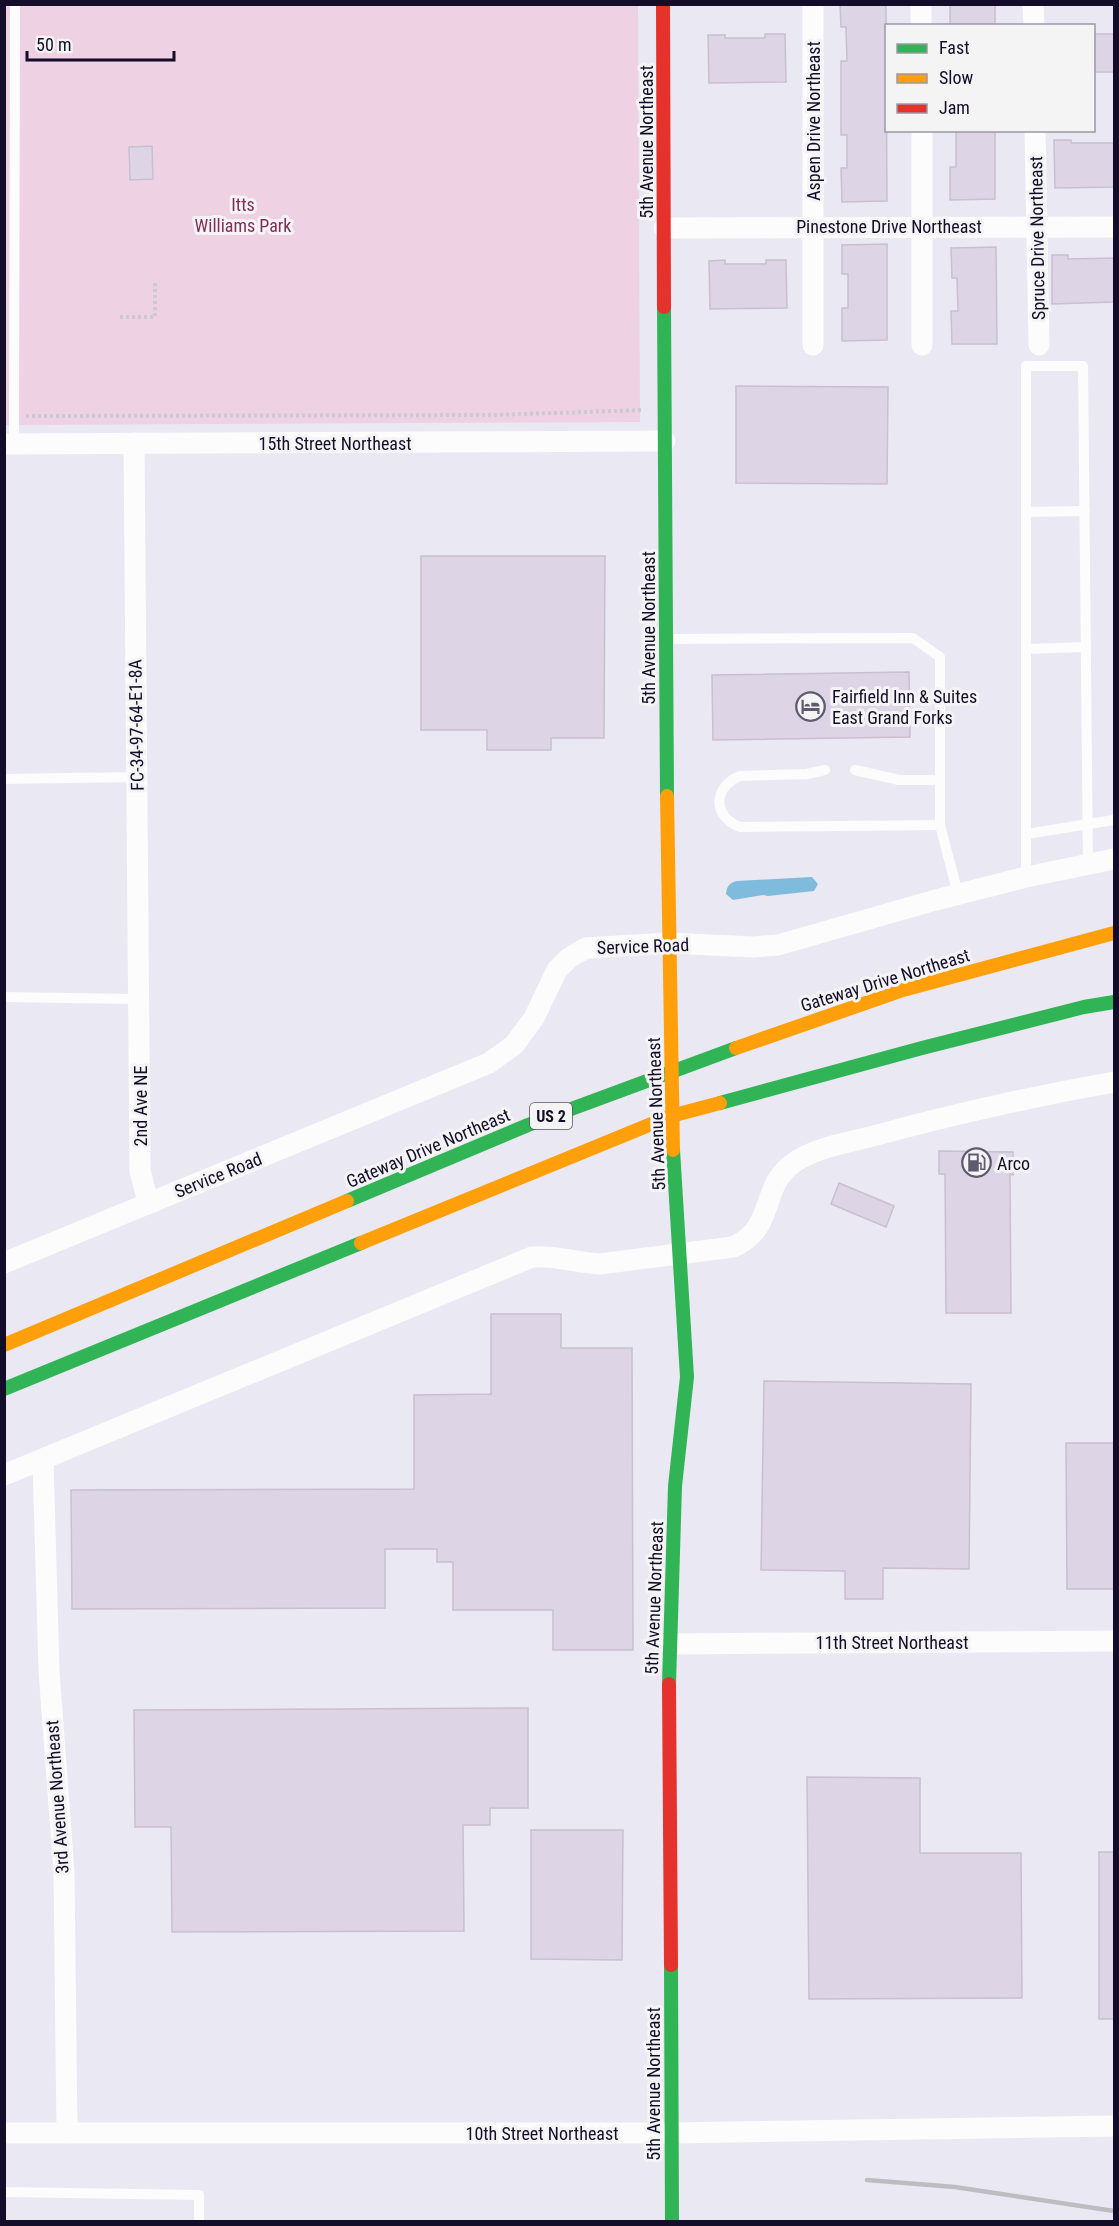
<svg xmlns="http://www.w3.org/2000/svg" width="1119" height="2226" viewBox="0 0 1119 2226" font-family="'Roboto Condensed',sans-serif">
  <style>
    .green { fill: #eed1e2 }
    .water { fill: #7fbbdc }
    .building { fill: #ddd4e6; stroke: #c8bfd1; stroke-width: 1.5 }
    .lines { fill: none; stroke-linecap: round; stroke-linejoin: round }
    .path { stroke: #cbcacf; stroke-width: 4; stroke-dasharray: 3 3; stroke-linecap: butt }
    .lane { stroke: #fcfcfd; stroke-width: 10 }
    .street { stroke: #fcfcfd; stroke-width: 21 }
    .fast { stroke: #30b455; stroke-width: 14 }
    .slow { stroke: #ff9f0a; stroke-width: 14 }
    .jam { stroke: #e5322d; stroke-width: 14 }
    .rail { stroke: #bdbcc1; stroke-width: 4.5 }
    .labels { text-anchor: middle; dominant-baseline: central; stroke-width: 6; stroke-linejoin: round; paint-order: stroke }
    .shield { fill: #f4f4f4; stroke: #575266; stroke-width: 1.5 }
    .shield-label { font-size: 16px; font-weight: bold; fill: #140d29 }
    .street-label { font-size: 18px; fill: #140d29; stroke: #f4f4f4 }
    .park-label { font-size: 18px; fill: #852b5b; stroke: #f4f4f4 }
    .poi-label { font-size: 18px; fill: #140d29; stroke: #f4f4f4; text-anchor: start }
  </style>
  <rect width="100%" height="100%" fill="#eae8f2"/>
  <path class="green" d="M4,5H638L640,422L5,425Z"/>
  <path class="water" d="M812,877L818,884L814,891L768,896L763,895L733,900L726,894C727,886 729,883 737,881Z"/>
  <g class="building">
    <path d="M840,4H886L887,201L842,202L841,168H847V135H841V61H847L846,27H841Z"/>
    <rect x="950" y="4" width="45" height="22"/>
    <path d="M765,34H785L786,82L709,83L708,35H725V38H765Z"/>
    <rect x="1094" y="34" width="20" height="38"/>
    <path d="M956,130H995V199L950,200V167H956Z"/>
    <path d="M1054,140H1071V143H1114V187L1055,188Z"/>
    <path d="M152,146L153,179L130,180L129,147Z"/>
    <path d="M887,244V340L842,341V308H848V274H842V245Z"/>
    <path d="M996,247L997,344H952L951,311H958L957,278H952L951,248Z"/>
    <path d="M1052,255H1068V259L1114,258V302L1052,304Z"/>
    <path d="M725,260V264H766V260H786L787,308L710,309L709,261Z"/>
    <path d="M736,386L888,387L887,484L736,483Z"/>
    <path d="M421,556H605L604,738H551V750H487V730H421Z"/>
    <path d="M909,672L910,737L713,740L712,675Z"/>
    <path d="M939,1151L1013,1152V1175L1010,1174L1011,1313H946L945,1174H939Z"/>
    <path d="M839,1183L894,1206L886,1227L831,1204Z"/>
    <path d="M491,1314H561V1348H632L633,1650H553V1610H453V1562H437V1549H385V1608L72,1609L71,1490L414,1489V1395L491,1394Z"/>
    <path d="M764,1381L971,1384L969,1569L883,1568V1599H845V1571L761,1570Z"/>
    <path d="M1066,1443H1114V1589H1067Z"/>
    <path d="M528,1708V1808H490V1825H463L464,1931L172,1932L171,1827H135L134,1710Z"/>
    <path d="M807,1777L920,1778V1853H1021L1022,1998L809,1999Z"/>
    <path d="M531,1830H623L622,1960L531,1959Z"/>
    <rect x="1099" y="1852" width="15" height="167"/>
  </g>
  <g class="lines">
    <g class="path">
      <path d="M120,317H155V282"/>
      <path d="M26,416L495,415L643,410"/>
    </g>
    <g class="lane">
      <path d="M14,444L15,4"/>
      <path d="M1026,512L1085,511"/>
      <path d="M667,639L913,638L940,657V825L958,894"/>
      <path d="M1026,649L1086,647"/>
      <path d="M825,770L807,774L740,776C713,787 712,816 740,827L940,825"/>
      <path d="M855,770L899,780H940"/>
      <path d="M4,779L137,777"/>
      <path d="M1026,834L1114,820"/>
      <path d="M1026,877V366H1083L1088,865"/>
      <path d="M4,997L133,999L137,1001L139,1005"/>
      <path d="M4,2192L199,2195V2222"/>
    </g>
    <g class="street">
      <path d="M921,4V26"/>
      <path d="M1033,4L1034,26"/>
      <path d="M1035,130L1039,345"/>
      <path d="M664,228L1114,227"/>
      <path d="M813,345V4"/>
      <path d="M922,345V130"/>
      <path d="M134,443L140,1171L146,1194L153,1202"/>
      <path d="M4,444L665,441"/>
      <path d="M4,1263L489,1063L514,1045L534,1018L557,970L569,958L586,948L669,943L753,947L778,945L932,901L1026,877L1114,859"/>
      <path d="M43,1461L49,1671L64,1872L67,2133"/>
      <path d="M4,1475L532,1257C556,1255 577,1263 600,1264L733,1247C779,1227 757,1184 798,1160C821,1146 852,1142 877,1135C955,1114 1035,1096 1114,1082"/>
      <path d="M669,1644L1114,1641"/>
      <path d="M4,2133H671L1114,2126"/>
    </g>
    <g class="fast">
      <path d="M664,307L667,796"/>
      <path d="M720,1103L922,1048L1084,1007L1114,1002"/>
      <path d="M347,1201L528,1125L736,1048"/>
      <path d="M4,1389L361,1243"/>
      <path d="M669,1684L675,1486L687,1377L673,1150"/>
      <path d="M671,1965L672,2222"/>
    </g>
    <g class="slow">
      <path d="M667,796L673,1150"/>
      <path d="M736,1048L903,990L1114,933"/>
      <path d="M361,1243L671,1116L720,1103"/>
      <path d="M4,1345L347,1201"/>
    </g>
    <g class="jam">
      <path d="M663,4L664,307"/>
      <path d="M669,1684L671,1965"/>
    </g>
    <path class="rail" d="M867,2180L955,2187L1114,2211"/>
  </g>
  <defs>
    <symbol id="hotel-ring" viewBox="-11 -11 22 22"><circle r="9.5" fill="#f4f4f4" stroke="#5f5a6f" stroke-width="1.5"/><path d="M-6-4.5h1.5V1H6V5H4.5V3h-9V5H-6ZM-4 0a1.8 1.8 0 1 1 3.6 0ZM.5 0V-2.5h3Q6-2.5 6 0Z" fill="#5f5a6f"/></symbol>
    <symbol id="fuel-ring" viewBox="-11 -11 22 22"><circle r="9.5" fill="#f4f4f4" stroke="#5f5a6f" stroke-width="1.5"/><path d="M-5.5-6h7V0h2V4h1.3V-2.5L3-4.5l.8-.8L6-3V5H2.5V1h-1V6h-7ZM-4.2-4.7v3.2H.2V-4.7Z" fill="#5f5a6f"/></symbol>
  </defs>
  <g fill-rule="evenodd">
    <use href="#hotel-ring" x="794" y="690" width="33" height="33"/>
    <use href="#fuel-ring" x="960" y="1146" width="33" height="33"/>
  </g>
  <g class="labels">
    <rect class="shield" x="530" y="1103" width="42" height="26" rx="4.5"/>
    <g class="shield-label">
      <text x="551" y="1116">US 2</text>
    </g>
    <g class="street-label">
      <text transform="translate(813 121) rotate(-90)">Aspen Drive Northeast</text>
      <text transform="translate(646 142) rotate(-90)">5th Avenue Northeast</text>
      <text x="889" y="226">Pinestone Drive Northeast</text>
      <text transform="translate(1037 238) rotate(-91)">Spruce Drive Northeast</text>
      <text x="335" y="443">15th Street Northeast</text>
      <text transform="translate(648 628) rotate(-90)">5th Avenue Northeast</text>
      <text transform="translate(136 725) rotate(-91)">FC-34-97-64-E1-8A</text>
      <text transform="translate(643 946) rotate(-2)">Service Road</text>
      <text transform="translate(885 980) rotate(-17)">Gateway Drive Northeast</text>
      <text transform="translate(140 1106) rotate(-90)">2nd Ave NE</text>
      <text transform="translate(656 1114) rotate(-92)">5th Avenue Northeast</text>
      <text transform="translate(428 1148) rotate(-23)">Gateway Drive Northeast</text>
      <text transform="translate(218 1175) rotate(-22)">Service Road</text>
      <text transform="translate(654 1598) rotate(-88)">5th Avenue Northeast</text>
      <text x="892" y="1642">11th Street Northeast</text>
      <text transform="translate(57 1797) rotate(-94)">3rd Avenue Northeast</text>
      <text transform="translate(653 2084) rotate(-90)">5th Avenue Northeast</text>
      <text x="542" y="2133">10th Street Northeast</text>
    </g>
    <g class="park-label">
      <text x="243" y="204">Itts<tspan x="243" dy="21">Williams Park</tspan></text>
    </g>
    <g class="poi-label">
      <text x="832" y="696">Fairfield Inn &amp; Suites<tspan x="832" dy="21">East Grand Forks</tspan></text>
      <text x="997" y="1163">Arco</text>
    </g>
  </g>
  <rect width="1119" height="2226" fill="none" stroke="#140d29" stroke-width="12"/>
  <rect x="885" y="24" width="210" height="108" fill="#f4f4f4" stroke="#9a98a3" stroke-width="1.5"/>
  <rect x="897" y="44" width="30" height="9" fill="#30b455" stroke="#9a98a3" stroke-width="1.5"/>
  <text x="939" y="54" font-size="18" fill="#140d29">Fast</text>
  <rect x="897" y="74" width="30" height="9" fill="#ff9f0a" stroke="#9a98a3" stroke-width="1.5"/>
  <text x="939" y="84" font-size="18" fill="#140d29">Slow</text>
  <rect x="897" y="104" width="30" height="9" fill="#e5322d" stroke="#9a98a3" stroke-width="1.5"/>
  <text x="939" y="114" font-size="18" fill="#140d29">Jam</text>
  <path d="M27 51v9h147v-9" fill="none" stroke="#140d29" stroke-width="3"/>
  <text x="36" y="51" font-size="18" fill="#140d29" stroke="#f4f4f4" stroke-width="4.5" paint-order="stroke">50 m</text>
</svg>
